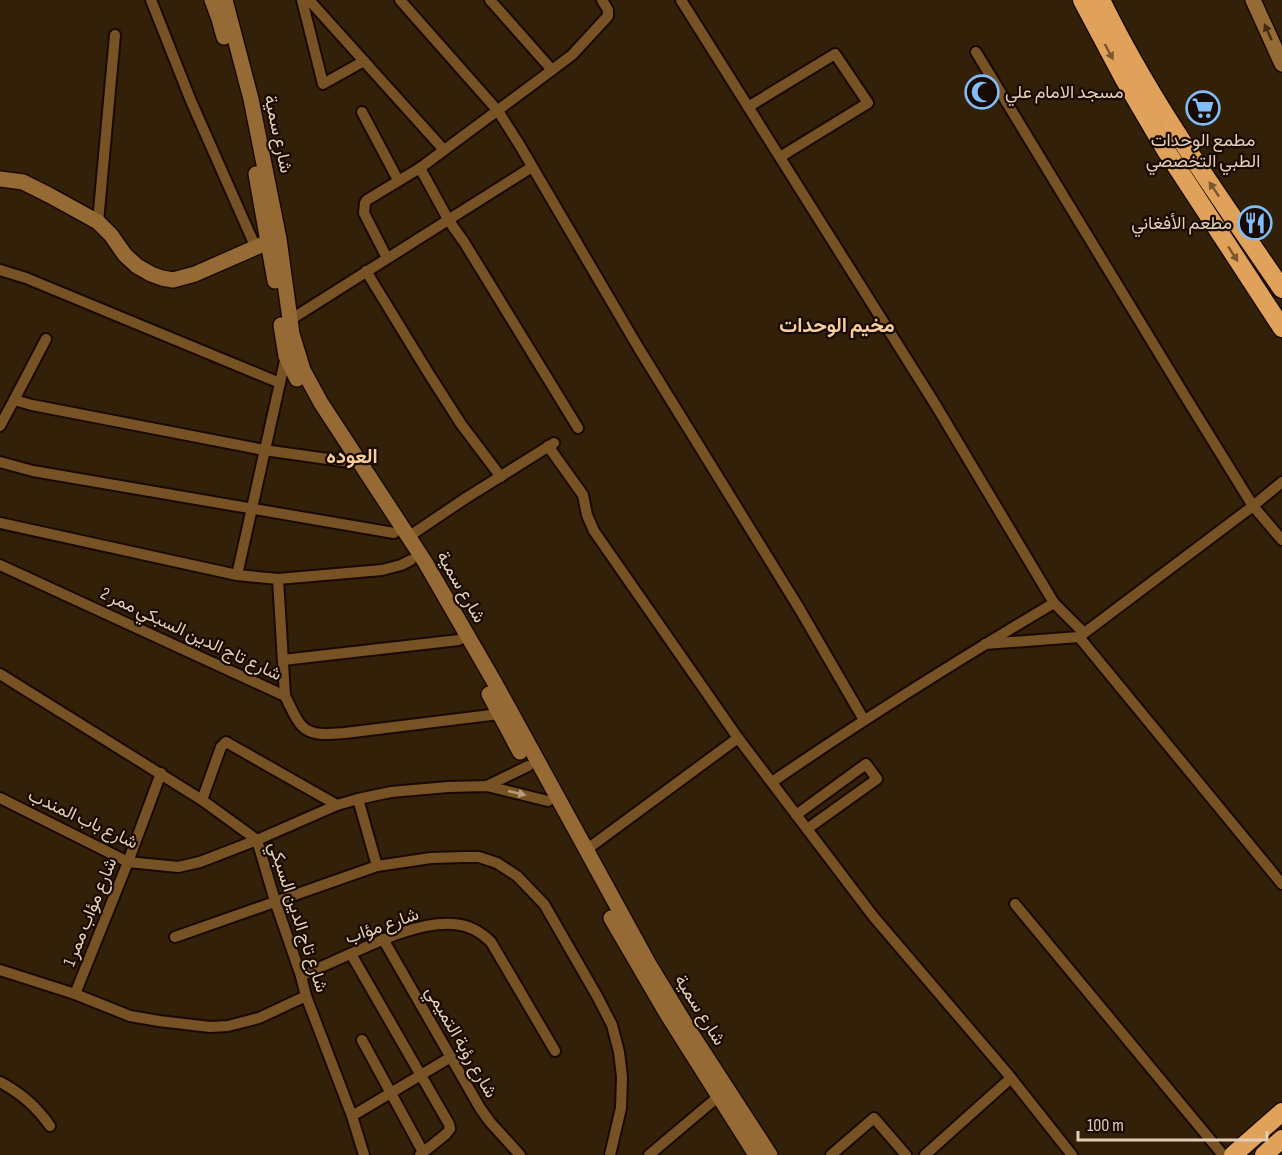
<svg xmlns="http://www.w3.org/2000/svg" width="1282" height="1155" viewBox="0 0 1282 1155" font-family="'Sofia Sans Condensed',Vazirmatn,sans-serif">
  <style>
    .lines { fill: none; stroke-linecap: round; stroke-linejoin: round }
    .street-casing { stroke: #1a0900; stroke-width: 14 }
    .secondary-casing { stroke: #1a0900; stroke-width: 18 }
    .highway-casing { stroke: #1a0900; stroke-width: 21 }
    .street { stroke: #775225; stroke-width: 10 }
    .secondary { stroke: #966a35; stroke-width: 15 }
    .highway { stroke: #e0a25a; stroke-width: 18 }
    .oneway { fill: #442c13 }
    .oneway2 { fill: #7c562d }
    .oneway3 { fill: #b89c7d }
    .labels { text-anchor: middle; dominant-baseline: central; stroke-width: 4.5; stroke-linejoin: round; paint-order: stroke }
    .poi-label { font-size: 18px; fill: #e3ceb7; stroke: #180a00; text-anchor: start }
    .street-label { font-size: 18px; fill: #e3ceb7; stroke: #180a00 }
    .neighbourhood-label { font-size: 20px; font-weight: bold; fill: #f8cd9e; stroke: #180a00 }
  </style>
  <rect width="100%" height="100%" fill="#332008"/>
  <g class="lines">
    <defs>
      <g id="street">
        <path d="M151,0L191,101L256,248"/>
        <path d="M302,0L323,84L364,61"/>
        <path d="M309,0L444,150"/>
        <path d="M400,0L498,111L519,144L638,347L799,608L864,720"/>
        <path d="M490,0L552,70"/>
        <path d="M681,0L935,404L1054,603L1084,633"/>
        <path d="M976,52L1185,396L1253,506L1282,540"/>
        <path d="M748,107L835,54L868,103L780,157"/>
        <path d="M362,112L398,180"/>
        <path d="M420,168L449,221L464,242L578,428"/>
        <path d="M98,222L115,35"/>
        <path d="M387,258L364,213L365,203L367,200L420,168L552,70L572,55L608,16V10L602,0"/>
        <path d="M0,270L26,278L280,383"/>
        <path d="M366,271L429,374L461,424L501,477"/>
        <path d="M290,320L532,167"/>
        <path d="M14,400L46,339"/>
        <path d="M0,426L14,400L32,405L264,450L349,462"/>
        <path d="M548,446L583,495L587,515L594,531L738,738"/>
        <path d="M0,462L33,471L394,533"/>
        <path d="M0,523L237,575L278,579L382,570L401,565L411,560"/>
        <path d="M408,537L466,498L554,443"/>
        <path d="M0,565L285,696C290,705 295,719 302,726C312,737 332,734 345,733L499,714"/>
        <path d="M237,575L286,356"/>
        <path d="M278,579L285,696"/>
        <path d="M1079,637L1282,884"/>
        <path d="M985,644L1079,637L1253,506L1282,482"/>
        <path d="M283,660L459,640"/>
        <path d="M0,674L202,800L257,840L275,901L301,976L306,996L352,1116L364,1155"/>
        <path d="M772,782C864,719 958,660 1054,603"/>
        <path d="M487,786L528,766"/>
        <path d="M0,798L128,862L178,867L200,862L257,840L337,805L358,799L391,792L448,787L487,786L548,801"/>
        <path d="M358,799L377,866"/>
        <path d="M202,800L221,747L226,742L337,805"/>
        <path d="M796,815L866,764L877,779L807,829"/>
        <path d="M586,850L738,738L873,916L1007,1073L1072,1155"/>
        <path d="M1015,904L1223,1155"/>
        <path d="M175,937L377,866L431,858L464,857H479L497,863L517,876L544,904L597,996L612,1025L619,1052L622,1077L621,1108L610,1155"/>
        <path d="M383,939L480,1108L490,1122L520,1155"/>
        <path d="M351,954L449,1124L450,1129L446,1134L420,1155"/>
        <path d="M0,970L75,994L130,1016L159,1021L210,1027L228,1026L259,1018L306,996"/>
        <path d="M301,976C318,968 335,961 352,953C381,940 422,921 454,924C468,925 481,932 491,942L555,1051"/>
        <path d="M75,994L128,862L161,773"/>
        <path d="M362,1040L423,1152"/>
        <path d="M0,1082C21,1093 37,1107 50,1126"/>
        <path d="M352,1116L451,1057"/>
        <path d="M649,1155L719,1096"/>
        <path d="M831,1155L874,1118L906,1155"/>
        <path d="M925,1155L1011,1078"/>
      </g>
      <g id="secondary">
        <path d="M212,0L219,19L224,37"/>
        <path d="M225,0L251,99L279,239L292,334L303,370L321,403L425,562L496,685L650,966L689,1030L770,1155"/>
        <path d="M1253,0L1282,64"/>
        <path d="M256,174L275,281"/>
        <path d="M0,179L23,182L49,195L98,222L111,235L125,255L137,266L151,274L162,278L173,280L195,274L268,242L277,240"/>
        <path d="M281,325L286,356L297,379"/>
        <path d="M489,694L520,752"/>
        <path d="M611,918L667,1014L756,1155"/>
      </g>
      <g id="highway">
        <path d="M1082,0L1124,79L1165,149L1282,328"/>
        <path d="M1101,0C1151,103 1218,195 1282,289"/>
        <path d="M1233,1155L1282,1112"/>
        <path d="M1264,1155L1282,1139"/>
      </g>
    </defs>
    <use href="#street" class="street-casing"/>
    <use href="#secondary" class="secondary-casing"/>
    <use href="#highway" class="highway-casing"/>
    <use href="#street" class="street"/>
    <use href="#secondary" class="secondary"/>
    <use href="#highway" class="highway"/>
  </g>
  <defs><path id="oneway-solid" d="M-6-.8H1V-3.2L6.5 0L1 3.2V.8H-6Z" transform="scale(1.5)"/></defs>
  <use class="oneway" href="#oneway-solid" transform="translate(1268 32) rotate(-114)"/>
  <g class="oneway2">
    <use href="#oneway-solid" transform="translate(1109 52) rotate(62)"/>
    <use href="#oneway-solid" transform="translate(1214 189) rotate(-124)"/>
    <use href="#oneway-solid" transform="translate(1233 254) rotate(57)"/>
  </g>
  <use class="oneway3" href="#oneway-solid" transform="translate(517 793) rotate(13)"/>
  <defs>
    <symbol id="mosque-ring" viewBox="-11 -11 22 22"><circle r="9.5" fill="#180a00" stroke="#80bdfa" stroke-width="1.5"/><path d="M3.5-4.9A6 6 0 1 0 3.5 4.9A5 5 0 1 1 3.5-4.9Z" fill="#80bdfa"/></symbol>
    <symbol id="supermarket-ring" viewBox="-11 -11 22 22"><circle r="9.5" fill="#180a00" stroke="#80bdfa" stroke-width="1.5"/><path d="M-6-5.5h2.5l.6 2H6L4.5 2H-2.5L-4.4-4H-6ZM-1.5 3.2a1.3 1.3 0 1 0 .1 0ZM3 3.2a1.3 1.3 0 1 0 .1 0Z" fill="#80bdfa"/></symbol>
    <symbol id="restaurant-ring" viewBox="-11 -11 22 22"><circle r="9.5" fill="#180a00" stroke="#80bdfa" stroke-width="1.5"/><path d="M-5-6h1v4h1v-4h1v4h1v-4h1v5L-1.5 .5V6h-2V.5L-5-1ZM5-6V6H3V1.5H1.5Q1.5-4 5-6Z" fill="#80bdfa"/></symbol>
  </defs>
  <g fill-rule="evenodd">
    <use href="#mosque-ring" x="963" y="73" width="38" height="38"/>
    <use href="#supermarket-ring" x="1184" y="89" width="38" height="38"/>
    <use href="#restaurant-ring" x="1236" y="204" width="38" height="38"/>
  </g>
  <g class="labels">
    <g class="poi-label">
      <text x="1005" y="92">مسجد الامام علي</text>
      <text x="1203" y="140" text-anchor="middle">مطمع الوحدات<tspan x="1203" dy="21">الطبي التخصصي</tspan></text>
      <text x="1232" y="223" text-anchor="end">مطعم الأفغاني</text>
    </g>
    <g class="street-label">
      <text transform="translate(278 134) rotate(78)">شارع سمية</text>
      <text transform="translate(461 587) rotate(60)">شارع سمية</text>
      <text transform="translate(191 634) rotate(25)">شارع تاج الدين السبكي ممر 2</text>
      <text transform="translate(83 819) rotate(25)">شارع باب المندب</text>
      <text transform="translate(90 912) rotate(-68)">شارع مؤاب ممر 1</text>
      <text transform="translate(298 917) rotate(72)">شارع تاج الدين السبكي</text>
      <text transform="translate(382 926) rotate(-19)">شارع مؤاب</text>
      <text transform="translate(700 1010) rotate(58)">شارع سمية</text>
      <text transform="translate(461 1042) rotate(60)">شارع رؤبة التميمي</text>
    </g>
    <g class="neighbourhood-label">
      <text x="837" y="326">مخيم الوحدات</text>
      <text x="352" y="457">العوده</text>
    </g>
  </g>
  <path d="M1078 1131v9h189v-9" fill="none" stroke="#e3ceb7" stroke-width="3"/>
  <text x="1087" y="1131" font-size="18" fill="#e3ceb7" stroke="#180a00" stroke-width="4.5" paint-order="stroke">100 m</text>
</svg>
